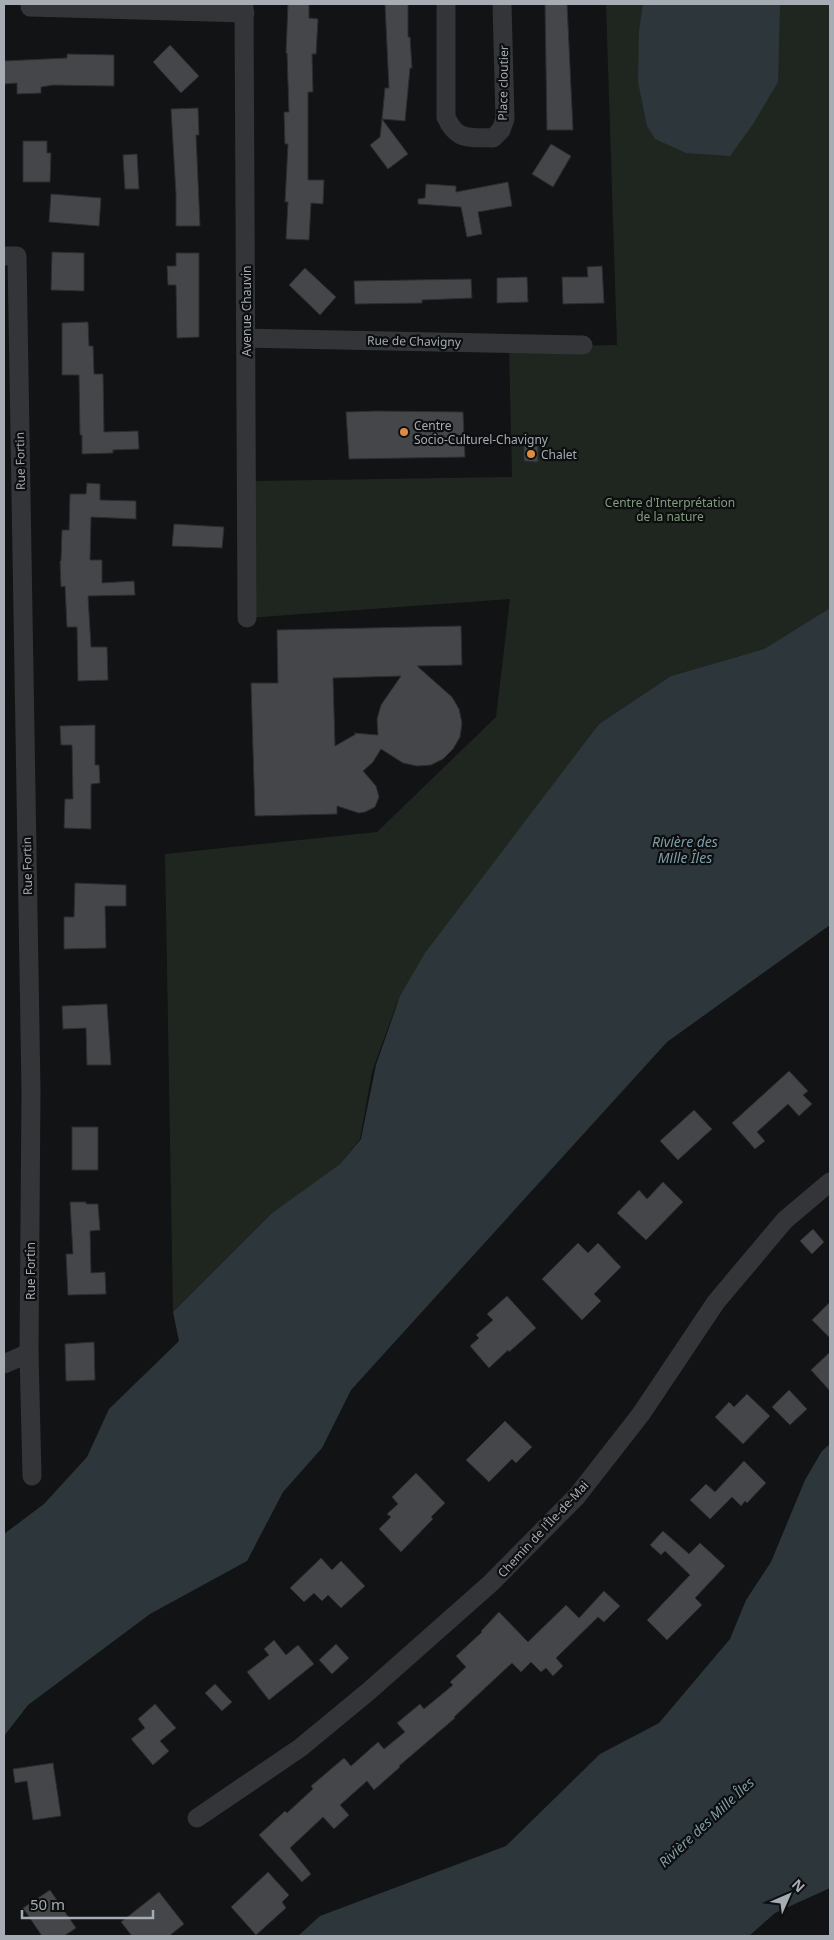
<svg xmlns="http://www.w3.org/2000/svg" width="834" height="1940" viewBox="0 0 834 1940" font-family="'Noto Sans',sans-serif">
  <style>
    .green { fill: #1f261f }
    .water { fill: #2d373b }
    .building { fill: #444649; stroke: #2d2d2f; fill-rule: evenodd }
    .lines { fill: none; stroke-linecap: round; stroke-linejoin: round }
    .minor { stroke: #343538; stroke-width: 19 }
    .poi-dot { fill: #dd8d41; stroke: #0d0e0f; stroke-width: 2 }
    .labels { text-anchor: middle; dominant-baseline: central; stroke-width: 4.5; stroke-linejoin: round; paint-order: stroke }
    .street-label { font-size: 12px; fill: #a5acb3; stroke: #0d0e0f }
    .poi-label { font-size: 12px; fill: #a5acb3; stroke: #0d0e0f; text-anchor: start }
    .park-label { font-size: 12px; fill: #829c7e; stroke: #0d0e0f }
    .water-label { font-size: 14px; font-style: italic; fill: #809eaa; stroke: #0d0e0f }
  </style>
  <rect width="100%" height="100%" fill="#121314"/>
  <path class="green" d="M606,4H830V608L764,649L671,676L599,724L426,956L397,1003L372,1072L360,1139L340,1164L272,1213L173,1312L165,854L377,832L496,717L510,599L248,618V481L512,477L509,347L617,345Z"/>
  <g class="water">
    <path d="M643,4H780L778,82L753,124L730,156L686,153L655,139L647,126L638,82L639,31Z"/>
    <path d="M830,608V925L667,1042L351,1390L322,1448L283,1492L247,1561L150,1614L28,1705L4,1736V1534L44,1504L87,1457L109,1409L179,1341L173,1312L272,1213L340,1164L361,1139L376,1065L400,996L425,953L599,724L671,676L764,649Z"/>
    <path d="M830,1444V1888L775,1913L749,1936H298L320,1916L506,1846L600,1754L659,1723L730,1639L746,1600L771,1562L805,1480L822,1451Z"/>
  </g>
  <g class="building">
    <path d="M288,4H309V18L318,19L316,54H312L313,92H308V180H324L323,204L311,203L309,240L286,239L288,202H285L288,144H285L284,112H289L287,53H286Z"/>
    <path d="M385,4H408V37H410L412,68H410L405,121L382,119L385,88H389Z"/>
    <path d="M545,4H567L573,130H547Z"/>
    <path d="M170,45L199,76L181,93L153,62Z"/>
    <path d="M67,54L114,55V86L53,85L41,87V93L17,94V83L4,84V61L67,58Z"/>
    <path d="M198,108L199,135H196L200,226H176V194L171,109Z"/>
    <path d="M382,119L408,154L388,169L370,145L380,137Z"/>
    <path d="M23,141H47V153H51L50,182H23Z"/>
    <path d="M551,144L571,156L553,187L532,174Z"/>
    <path d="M137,154L139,189H125L123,155Z"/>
    <path d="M508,182L512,206L478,212L482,234L467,237L461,207L418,204V199L425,198L426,184L456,186V192Z"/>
    <path d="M51,194L101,198L99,226L49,222Z"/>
    <path d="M52,252L84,253V291L51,290Z"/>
    <path d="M176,253H199V337L177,338L176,285H168L167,266H176Z"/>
    <path d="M602,266L604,303L563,304L562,277H588L587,267Z"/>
    <path d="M305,268L336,297L320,315L289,285Z"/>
    <path d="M527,277L528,302L497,303V278Z"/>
    <path d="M471,279L472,298L422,300V303L355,304L354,281Z"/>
    <path d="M88,322L89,346H93L94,374H103L104,432L138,431L139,449L113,450V453L82,454V435H80L79,375H62V323Z"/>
    <path d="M377,411L463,412L465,457L349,459L346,412Z"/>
    <path d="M524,446H538V462L524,461Z"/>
    <path d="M87,483L100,484V500L136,501V519L91,517L90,560H102V583L134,581L135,595L88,596L91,647H107L108,680L78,681L77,627H67L65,586L61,587L60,561H61L62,530H69L70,494H86Z"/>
    <path d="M174,524L224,527L222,548L172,546Z"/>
    <path d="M461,626L462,665L417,666L452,697L459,709L462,723L460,737L453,749L443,759L431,765L417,766L403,763L381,749L373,762L363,771L376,786L379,797L375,807L365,812L359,813L337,806V814L255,816L251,683H278L277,630ZM401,676L381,705L377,719L378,735L354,733L356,734L335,746L333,678Z"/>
    <path d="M95,725V765H99L100,783L91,784V829L64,828L65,799H73L72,745H61L60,726Z"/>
    <path d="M75,883L126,885V906H105L106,948L64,949V917H74Z"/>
    <path d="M107,1004L111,1065H87L86,1028L63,1029L62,1006Z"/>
    <path d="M789,1071L808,1091L803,1095L812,1104L799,1116L788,1104L757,1132L765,1141L755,1149L732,1123Z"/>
    <path d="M694,1110L712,1129L678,1160L660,1141Z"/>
    <rect x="72" y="1127" width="26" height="43"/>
    <path d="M663,1182L683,1202L646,1240L617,1213L639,1190L647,1199Z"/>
    <path d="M70,1202H86V1204H98L100,1230L90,1231L91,1273L105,1272L106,1294L68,1295L66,1254H73Z"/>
    <path d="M813,1229L824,1242L812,1254L800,1241Z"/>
    <path d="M578,1243L588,1253L598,1243L621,1267L594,1294L601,1301L582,1320L542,1279Z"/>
    <path d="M507,1296L536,1328L509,1352L508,1350L489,1368L470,1346L479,1338L476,1335L493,1320L487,1314Z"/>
    <path d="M830,1302V1338L812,1320Z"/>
    <path d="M94,1342L95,1380L66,1381L65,1344Z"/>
    <path d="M830,1352V1391L811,1370Z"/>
    <path d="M789,1390L807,1409L790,1425L772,1407Z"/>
    <path d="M747,1394L770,1416L743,1444L715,1417L729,1402L734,1407Z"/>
    <path d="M505,1421L532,1447L516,1463L512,1459L489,1482L466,1460Z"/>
    <path d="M744,1461L766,1483L747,1503L745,1501L741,1506L732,1497L710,1519L690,1500L706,1484L715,1492Z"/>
    <path d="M416,1473L445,1503L431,1517L433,1519L401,1552L379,1529L391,1517L387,1514L398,1504L392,1497Z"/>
    <path d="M663,1531L689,1554L700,1543L725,1566L695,1598L702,1605L667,1640L647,1620L690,1575L665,1551L661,1555L650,1545Z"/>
    <path d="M321,1558L332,1570L341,1561L365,1586L341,1608L328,1595L322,1601L314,1593L304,1602L290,1588Z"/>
    <path d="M604,1591L620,1606L604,1622L598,1617L556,1658L563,1666L553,1676L546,1668L541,1672L531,1662L521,1672L512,1663L454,1717L455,1718L399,1766L400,1767L374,1790L367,1781L340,1805L349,1815L334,1829L323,1817L290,1848L311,1874L302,1882L259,1835L285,1811L287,1813L313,1789L311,1786L344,1758L351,1766L378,1742L384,1749L405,1732L397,1723L420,1704L424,1709L453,1685L450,1682L466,1667L456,1656L482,1632L481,1631L499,1612L528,1642L566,1605L579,1618Z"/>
    <path d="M274,1640L286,1655L298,1645L314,1664L269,1700L247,1672L269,1655L264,1649Z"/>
    <path d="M336,1644L349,1658L332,1674L319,1660Z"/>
    <path d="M215,1684L232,1702L222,1711L205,1693Z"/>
    <path d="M155,1704L176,1728L160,1741L169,1751L153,1765L131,1739L145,1728L138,1719Z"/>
    <path d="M53,1763L61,1816L33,1820L27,1781L15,1783L13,1769Z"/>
    <path d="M268,1872L289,1895L282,1902L286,1908L256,1935L231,1907Z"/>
    <path d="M50,1890L76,1928L64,1936H42L23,1908Z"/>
    <path d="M159,1892L184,1924L169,1936H132L121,1922Z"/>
  </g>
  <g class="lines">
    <g class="minor">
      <path d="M244,4L247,618"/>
      <path d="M446,4V117C457,142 470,137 493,138L501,130L505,119L502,4"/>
      <path d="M30,7L245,13"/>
      <path d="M4,256H17L31,1090L29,1353L32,1476"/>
      <path d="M246,338L583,345"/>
      <path d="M4,1364L29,1353"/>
      <path d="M197,1818L300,1748L369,1691L491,1583L577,1496L641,1414L716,1302L785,1220L830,1182"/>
    </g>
  </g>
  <g class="poi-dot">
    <circle cx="404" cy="432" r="5"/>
    <circle cx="531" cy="454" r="5"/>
  </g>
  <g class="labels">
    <g class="street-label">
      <text transform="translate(503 83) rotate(-89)">Place cloutier</text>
      <text transform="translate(246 311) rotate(-90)">Avenue Chauvin</text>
      <text transform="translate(414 341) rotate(1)">Rue de Chavigny</text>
      <text transform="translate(20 461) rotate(-91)">Rue Fortin</text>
      <text transform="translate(27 866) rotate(-91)">Rue Fortin</text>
      <text transform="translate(30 1271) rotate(-90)">Rue Fortin</text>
      <text transform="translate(543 1529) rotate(-47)">Chemin de l'Île-de-Mai</text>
    </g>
    <g class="poi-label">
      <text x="414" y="425">Centre<tspan x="414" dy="14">Socio-Culturel-Chavigny</tspan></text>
      <text x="541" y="454">Chalet</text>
    </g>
    <g class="park-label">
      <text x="670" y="502">Centre d'Interprétation<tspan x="670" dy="14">de la nature</tspan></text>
    </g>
    <g class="water-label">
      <text x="685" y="841">Rivière des<tspan x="685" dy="16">Mille Îles</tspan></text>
      <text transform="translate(706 1822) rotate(-43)">Rivière des Mille Îles</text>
    </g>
  </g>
  <rect width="834" height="1940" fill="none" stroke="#a5acb3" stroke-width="10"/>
  <g transform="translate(789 1895) rotate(45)" stroke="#0d0e0f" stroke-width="4" paint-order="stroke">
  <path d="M0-4L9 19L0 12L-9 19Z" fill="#a5acb3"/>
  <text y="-8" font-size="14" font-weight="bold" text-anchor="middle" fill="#a5acb3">N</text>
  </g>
  <path d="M22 1910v8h131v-8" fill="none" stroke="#a5acb3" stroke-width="2.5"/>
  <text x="30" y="1910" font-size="15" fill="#a5acb3" stroke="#0d0e0f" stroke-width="4" paint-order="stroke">50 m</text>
</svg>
